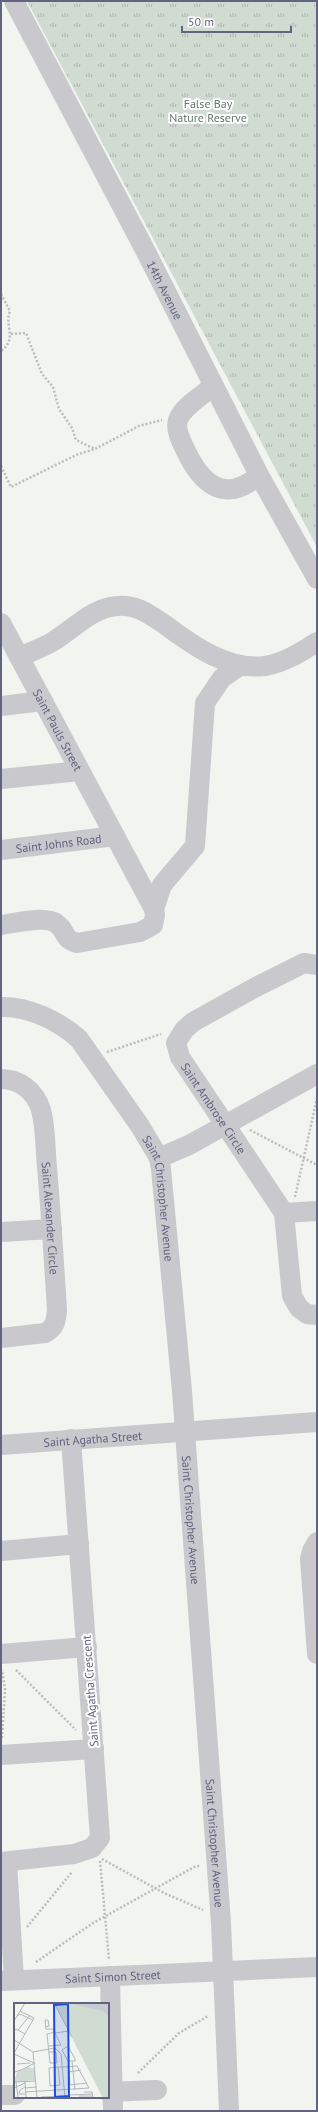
<svg xmlns="http://www.w3.org/2000/svg" width="318" height="2112" viewBox="0 0 318 2112" font-family="'PT Sans',sans-serif">
  <style>
    .park { fill: url(#park-tufts) }
    .lines { fill: none; stroke-linecap: round; stroke-linejoin: round }
    .path { stroke: #bcbcbf; stroke-width: 2.5; stroke-dasharray: 2 2; stroke-linecap: butt }
    .minor { stroke: #c8c8cd; stroke-width: 20 }
    .labels { text-anchor: middle; dominant-baseline: central; stroke-width: 4; stroke-linejoin: round; paint-order: stroke }
    .park-label { font-size: 12px; fill: #617869; stroke: #fff }
    .street-label { font-size: 12px; fill: #626281; stroke: #fff }
    .inset-road { fill: none; stroke: #b4b6c0; stroke-width: 1 }
    .view { fill: #1d4ed8; fill-opacity: 0.15; stroke: #1d4ed8; stroke-width: 2 }
    .inset-edge { fill: none; stroke: #626281; stroke-width: 2 }
  </style>
  <defs>
    <pattern id="park-tufts" width="24" height="20" patternUnits="userSpaceOnUse"><rect width="24" height="20" fill="#d0dbd2"/><path d="M3 7l-1-3M5 7V3M7 7l1-3M15 17l-1-3M17 17v-4M19 17l1-3" fill="none" stroke="#acb5b0"/></pattern>
  </defs>
  <rect width="100%" height="100%" fill="#f1f4ef"/>
  <path class="park" d="M27,1H317V547Z"/>
  <g class="lines">
    <g class="path">
      <path d="M1,294L10,311C4,327 18,338 1,351"/>
      <path d="M11,334L26,333L42,374L53,387L59,409L72,428L76,440L95,449"/>
      <path d="M1,466L11,487L76,455L95,449L139,426L162,420"/>
      <path d="M107,1052L161,1034"/>
      <path d="M250,1130L317,1165"/>
      <path d="M295,1197L317,1098"/>
      <path d="M16,1670L76,1730"/>
      <path d="M2,1738L5,1689L2,1670"/>
      <path d="M102,1859L164,1893L203,1910"/>
      <path d="M100,1861L109,1960"/>
      <path d="M27,1927L72,1872"/>
      <path d="M36,1962L93,1923L196,1866H200"/>
      <path d="M138,2073L179,2033L208,2016"/>
    </g>
    <g class="minor">
      <path id="s1" d="M14,1L144,248L259,475L317,579"/>
      <path d="M213,386C202,396 183,406 178,420C175,429 181,441 185,449C201,484 225,505 259,475"/>
      <path id="s2" d="M1,623L154,909L155,915L153,925L140,932L77,943C62,939 67,931 57,924C47,915 14,923 1,925"/>
      <path d="M19,657C30,652 42,648 52,642C74,629 91,608 117,606C136,604 149,614 164,624C192,645 228,671 265,666C284,663 301,652 317,642"/>
      <path d="M1,706L43,701"/>
      <path d="M1,779L80,771"/>
      <path id="s3" d="M1,850L115,836"/>
      <path d="M154,909L162,885L195,846L205,703L222,678L241,665"/>
      <path id="s4" d="M317,965L304,963L256,987L193,1022L184,1030L176,1043L180,1057L284,1213L292,1296L299,1308L307,1314L317,1315"/>
      <path id="s5" d="M1,1007C28,1006 59,1021 79,1039L140,1126L159,1158L161,1169L182,1391L221,1923L229,2111"/>
      <path id="s6" d="M1,1079C20,1079 35,1091 41,1110C46,1128 45,1149 47,1167C51,1215 54,1262 57,1310C56,1321 55,1328 45,1333L1,1338"/>
      <path d="M159,1158L189,1145L317,1074"/>
      <path d="M284,1213L317,1211"/>
      <path d="M1,1232L52,1229"/>
      <path id="s7" d="M1,1445L317,1422"/>
      <path d="M317,1542L312,1551L310,1559L317,1654"/>
      <path d="M1,1551L79,1544"/>
      <path d="M1,1654L87,1647"/>
      <path d="M1,1755L94,1749"/>
      <path d="M1,1862L74,1854L92,1848L100,1838L71,1439"/>
      <path d="M7,1862L14,1980"/>
      <path d="M110,1976L113,2111"/>
      <path id="s8" d="M1,1981L317,1967"/>
      <path d="M108,2092L157,2090"/>
      <path d="M1,2095H15"/>
    </g>
  </g>
  <g class="labels">
    <g class="park-label">
      <text x="208" y="103">False Bay<tspan x="208" dy="14">Nature Reserve</tspan></text>
    </g>
    <g class="street-label">
      <text stroke="none"><textPath href="#s1" startOffset="326">14th Avenue</textPath></text>
      <text stroke="none"><textPath href="#s2" startOffset="121">Saint Pauls Street</textPath></text>
      <text stroke="none"><textPath href="#s3" startOffset="58">Saint Johns Road</textPath></text>
      <text stroke="none"><textPath href="#s4" startOffset="242">Saint Ambrose Circle</textPath></text>
      <text stroke="none"><textPath href="#s5" startOffset="269">Saint Christopher Avenue</textPath></text>
      <text stroke="none"><textPath href="#s6" startOffset="163">Saint Alexander Circle</textPath></text>
      <text stroke="none"><textPath href="#s7" startOffset="92">Saint Agatha Street</textPath></text>
      <text stroke="none"><textPath href="#s5" startOffset="593">Saint Christopher Avenue</textPath></text>
      <text transform="translate(90 1691) rotate(-94)">Saint Agatha Crescent</text>
      <text stroke="none"><textPath href="#s5" startOffset="917">Saint Christopher Avenue</textPath></text>
      <text stroke="none"><textPath href="#s8" startOffset="112">Saint Simon Street</textPath></text>
    </g>
  </g>
  <g transform="translate(14 2003)">
    <rect width="95" height="95" fill="#f1f4ef"/>
    <path d="M40,0H95V95H89ZM14,64L21,66V77L0,79L3,69Z" fill="#d0dbd2"/>
    <path d="M54,0H95V13L89,8Z" fill="#c9cbd4"/>
    <path class="inset-road" d="M40,0L58,34M4,13L6,11L19,17M0,18L11,0M32,24L35,23L34,17H31L32,26H39M4,27L16,12M0,28L2,26L11,31M41,30L55,28M0,37L19,49M35,43L47,42L39,26M54,43L61,56V58H54L48,47ZM19,49L41,45L47,51L51,95M19,49L23,95M35,49H42L43,60H36L33,31L41,29M0,50L20,15L6,8M0,51L20,60M58,58L61,87M3,61L16,60M0,67L1,69L7,67L21,60M67,67L55,69L56,82L73,80M0,79L22,78M2,79L4,94M11,79L12,95M11,84L6,87L5,91H12M0,85L11,80M11,85L23,84M11,89L75,85L63,63L49,64H44L36,65H35L36,83L46,82L44,64M70,89H78L79,95M56,92L78,91M65,93H79M27,94L48,93"/>
    <path class="view" d="M54,1L55,93L41,94L40,2Z"/>
    <rect width="95" height="95" class="inset-edge"/>
  </g>
  <rect width="318" height="2112" fill="none" stroke="#626281" stroke-width="4"/>
  <path d="M182 26v6h109v-6" fill="none" stroke="#626281" stroke-width="2"/>
  <text x="188" y="26" font-size="12" fill="#626281" stroke="#ffffff" stroke-width="3" paint-order="stroke">50 m</text>
</svg>
